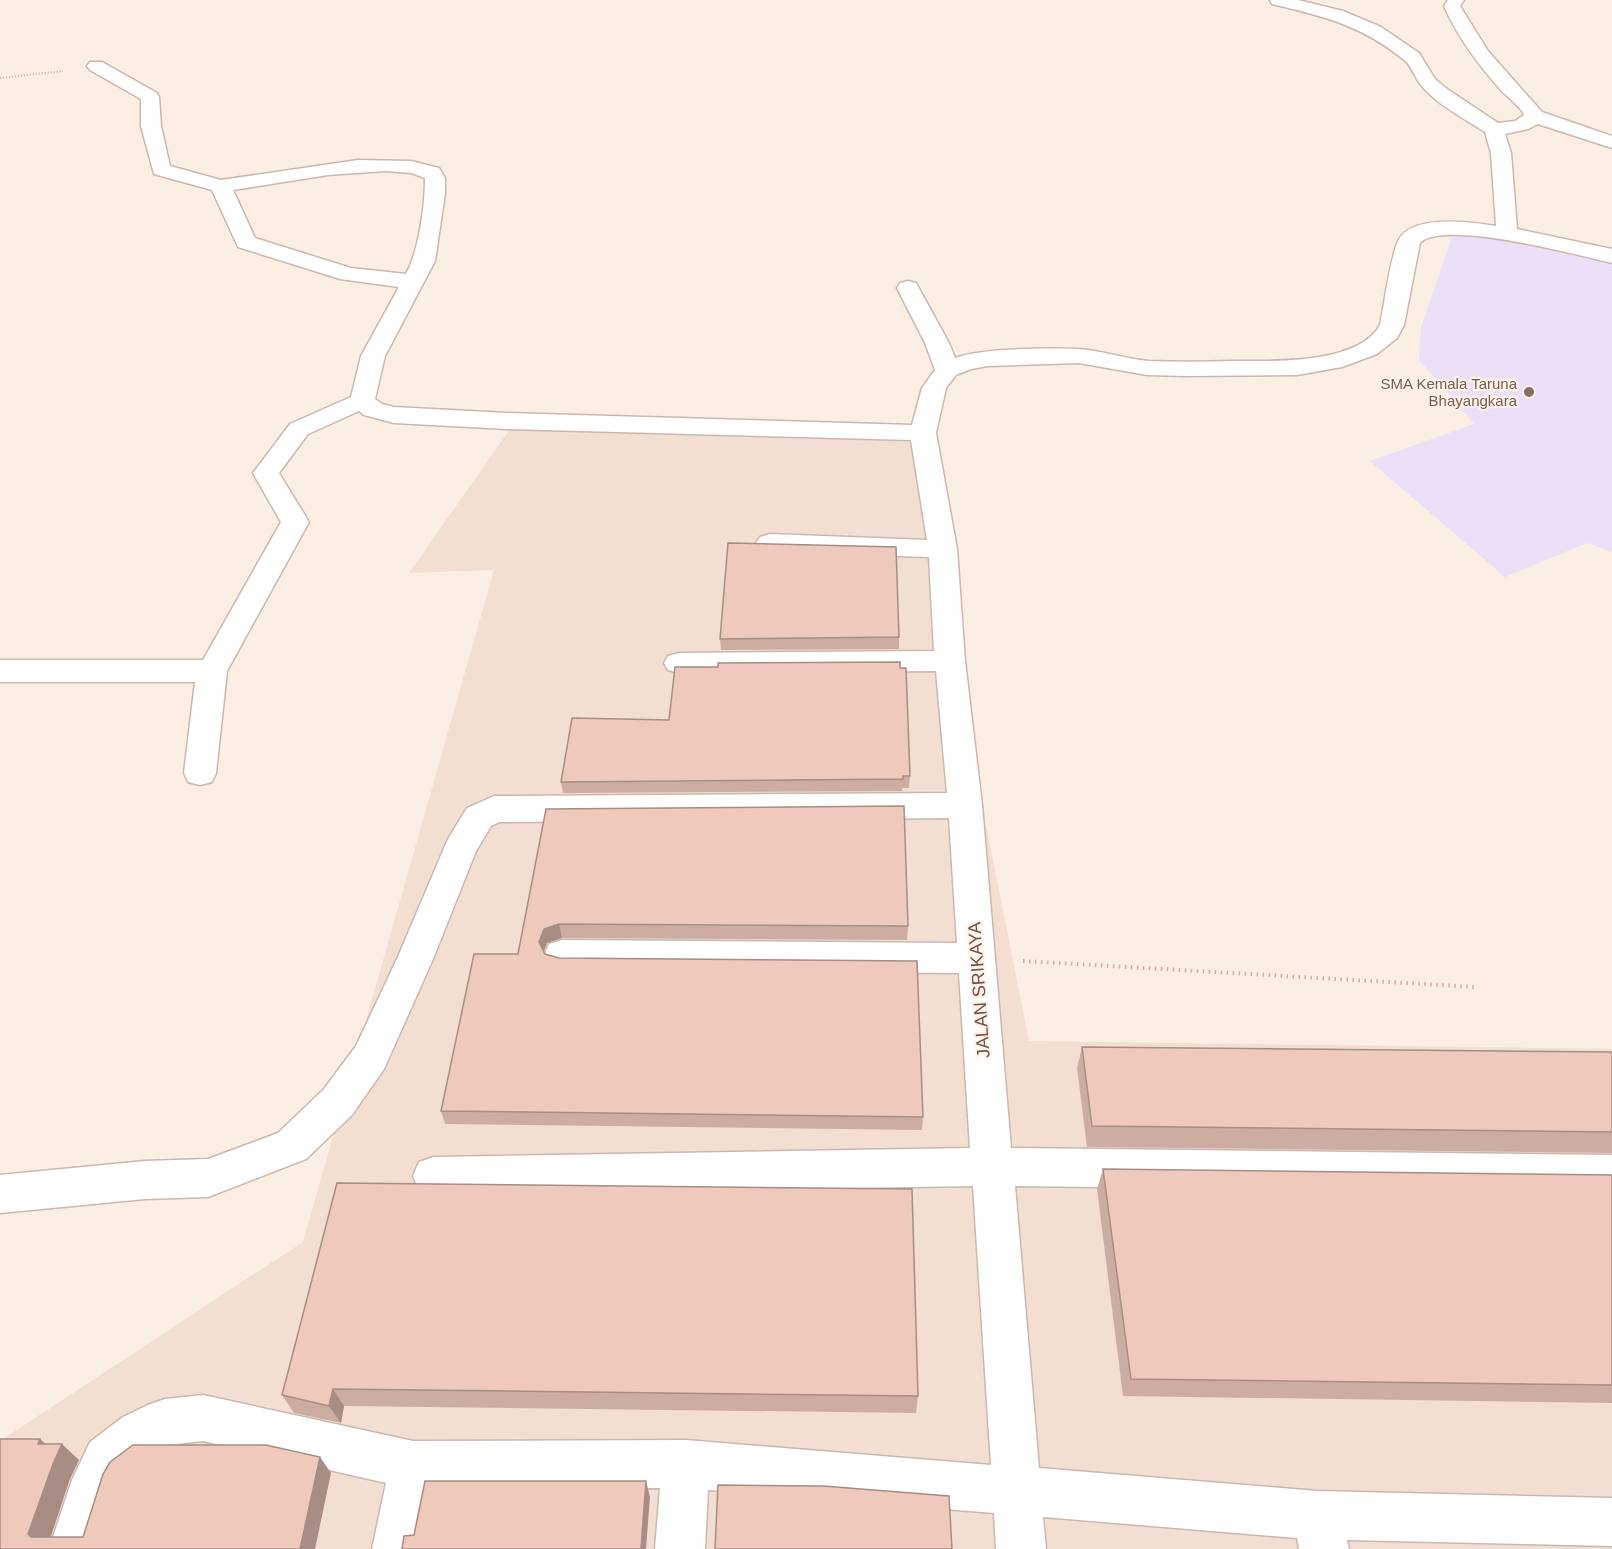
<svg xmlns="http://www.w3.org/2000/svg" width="1612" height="1549" viewBox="0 0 1612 1549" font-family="Arial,sans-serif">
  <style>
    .residential { fill: #f2dfd2 }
    .education { fill: #ebe0f7 }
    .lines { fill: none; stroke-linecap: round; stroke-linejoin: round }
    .minor-casing { stroke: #cdb7ad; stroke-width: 3 }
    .path-far1 { stroke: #d3ada0; stroke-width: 2; stroke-dasharray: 1 2; stroke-linecap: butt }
    .path { stroke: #d3ada0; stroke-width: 4; stroke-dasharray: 1.5 4.5; stroke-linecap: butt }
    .minor { fill: #fff; fill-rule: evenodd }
    .wall { fill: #cdada2 }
    .shaded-wall { fill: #a78d84 }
    .building { fill: #eec9bc; stroke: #a78d84; stroke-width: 1.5 }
    .education-dot { fill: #8d6e63; stroke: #fef3e9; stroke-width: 2 }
    .labels { text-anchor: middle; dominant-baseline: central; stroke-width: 4.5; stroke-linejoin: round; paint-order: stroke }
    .far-education-label { font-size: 15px; fill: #785e54; stroke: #fef3e9; text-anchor: end }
    .street-label { font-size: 18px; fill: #71534b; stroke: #fef3e9 }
  </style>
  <rect width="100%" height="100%" fill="#fbeee3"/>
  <path class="residential" d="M517,419L914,433L929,539L1029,1041L1612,1049V1549H0V1441L303,1242L494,570L409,573Z"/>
  <path class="education" d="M1479,235L1543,244L1612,262V552L1587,543L1505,577L1370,461L1474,424L1419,360L1421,327L1452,237Z"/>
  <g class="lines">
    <defs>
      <path id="minor" d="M1270,0H1298L1343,11L1381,27L1419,53L1435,79L1447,89L1498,123L1515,121L1524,115L1522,111C1515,102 1506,96 1499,88C1477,63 1457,36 1444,6L1448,0H1464L1460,6L1488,51L1542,112L1612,136V148L1538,124L1528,129L1505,134L1511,153L1517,229L1612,249V263C1578,255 1443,219 1420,243L1404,325L1397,338L1377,354L1342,367L1297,375L1187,376L1147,375L1079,363L988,366L971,369L956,375L946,388L936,433L957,549L965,661L982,805L1011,1148L1612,1155V1193L1015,1186L1039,1468L1317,1491L1612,1498V1546L1347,1540L1349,1549H1299L1297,1538L1043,1517L1046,1549H996L994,1513L708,1490L705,1549H655L660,1488L433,1489L422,1549H372L386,1483L203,1441L168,1445L157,1451L124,1476L117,1488L99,1549H49L72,1480L90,1442L123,1417L148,1405L165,1399L203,1395L413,1441L686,1440L991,1465L973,1186L434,1195L419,1190L413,1176L419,1162L434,1157L970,1148L959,973L562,970L549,966L544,955L549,944L562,940L957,943L949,818L499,822L491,826L476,851L433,959L384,1069L352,1115L306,1159L208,1197L145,1199L0,1213V1175L145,1161L208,1159L278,1133L324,1089L356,1046L397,959L448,839L467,808L494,796L947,793L936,671L679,673L668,670L664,663L668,656L679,653L934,651L929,557L770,552L760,549L756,543L760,537L770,534L927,540L911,440L507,429L394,423L364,415L359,411L308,434L279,473L309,522L227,671L216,773L212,782L200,785L188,782L184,773L195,682H0V660H203L281,522L253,473L290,424L351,397L361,356L399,287L340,279L238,247L212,190L154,174L141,126V99L90,70L87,66L90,62H102L157,93L159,97L161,126L170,166L221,180L358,160L411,161L439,168L445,178V193L435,261L385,356L375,399L382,404L394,407L507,413L912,425L922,388L935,370L925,343L897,288L900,283L908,281L916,283L949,343L955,358C982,348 1046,348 1077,349C1101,350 1125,359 1149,361C1176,362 1204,362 1231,361C1271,361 1358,365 1380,325C1384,306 1391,253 1399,239C1414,214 1471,222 1496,226L1491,153L1485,132C1464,118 1437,105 1421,85C1414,77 1412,65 1403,59C1361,25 1323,16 1272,4ZM386,171L411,173L425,178C425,206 419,250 406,274L351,268L255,238L233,190L328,175Z"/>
    </defs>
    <use href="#minor" class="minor-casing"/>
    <path class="path-far1" d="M0,78L63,71"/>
    <path class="path" d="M1023,961L1475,987"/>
    <use href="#minor" class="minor"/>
  </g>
  <g class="wall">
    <path d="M899,637V649L721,650L720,639Z"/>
    <path d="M669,720L910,776L909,788H902V791L563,793L561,782Z"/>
    <path d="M546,809L908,926L907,940L562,938L547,943L544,951L545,954L923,1117L922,1130L445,1124L441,1111L518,954Z"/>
    <path d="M1082,1047L1612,1052V1153L1087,1147L1077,1068Z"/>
    <path d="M1103,1169L1612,1175V1403L1123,1396L1097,1189Z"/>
    <path d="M337,1183L918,1396L916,1413L344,1406L341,1423L294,1413L282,1395Z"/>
  </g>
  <g class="shaded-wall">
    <path d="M559,924L562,938L547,943L542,956L539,942L544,929Z"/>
    <path d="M333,1389L344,1406L341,1423L329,1406Z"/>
    <path d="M40,1439L57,1455L62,1444L79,1460L70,1479L47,1548L31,1537L28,1534L38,1444Z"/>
    <path d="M320,1457L331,1473L315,1549H300Z"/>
    <path d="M646,1481L650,1497L646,1549H641Z"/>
  </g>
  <g class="building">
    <path d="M728,543L896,547L899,637L720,639Z"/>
    <path d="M900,662V668H906L910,776H903V779L561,782L572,718L669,720L675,667H718V663Z"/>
    <path d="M904,806L908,926L559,924L544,929L539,942L545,954L559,958L917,961L923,1117L441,1111L474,954H518L546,809Z"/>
    <path d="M1082,1047L1612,1052V1132L1092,1126Z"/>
    <path d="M1103,1169L1612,1175V1385L1131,1379Z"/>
    <path d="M337,1183L912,1189L918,1396L333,1389L329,1406L282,1395Z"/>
    <path d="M0,1439H40L38,1444H62L53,1464L28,1534L31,1537H83L103,1474L110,1462L133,1445H266L320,1457L300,1549H0Z"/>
    <path d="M425,1481H646L641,1549H402L404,1536L414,1535Z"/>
    <path d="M718,1485L823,1486L949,1496L952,1549H715Z"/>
  </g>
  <circle class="education-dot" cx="1529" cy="392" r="6"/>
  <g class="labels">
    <g class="far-education-label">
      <text x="1517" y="383">SMA Kemala Taruna<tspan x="1517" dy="17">Bhayangkara</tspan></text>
    </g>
    <g class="street-label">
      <text transform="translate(979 990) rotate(-94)">JALAN SRIKAYA</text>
    </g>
  </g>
</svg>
